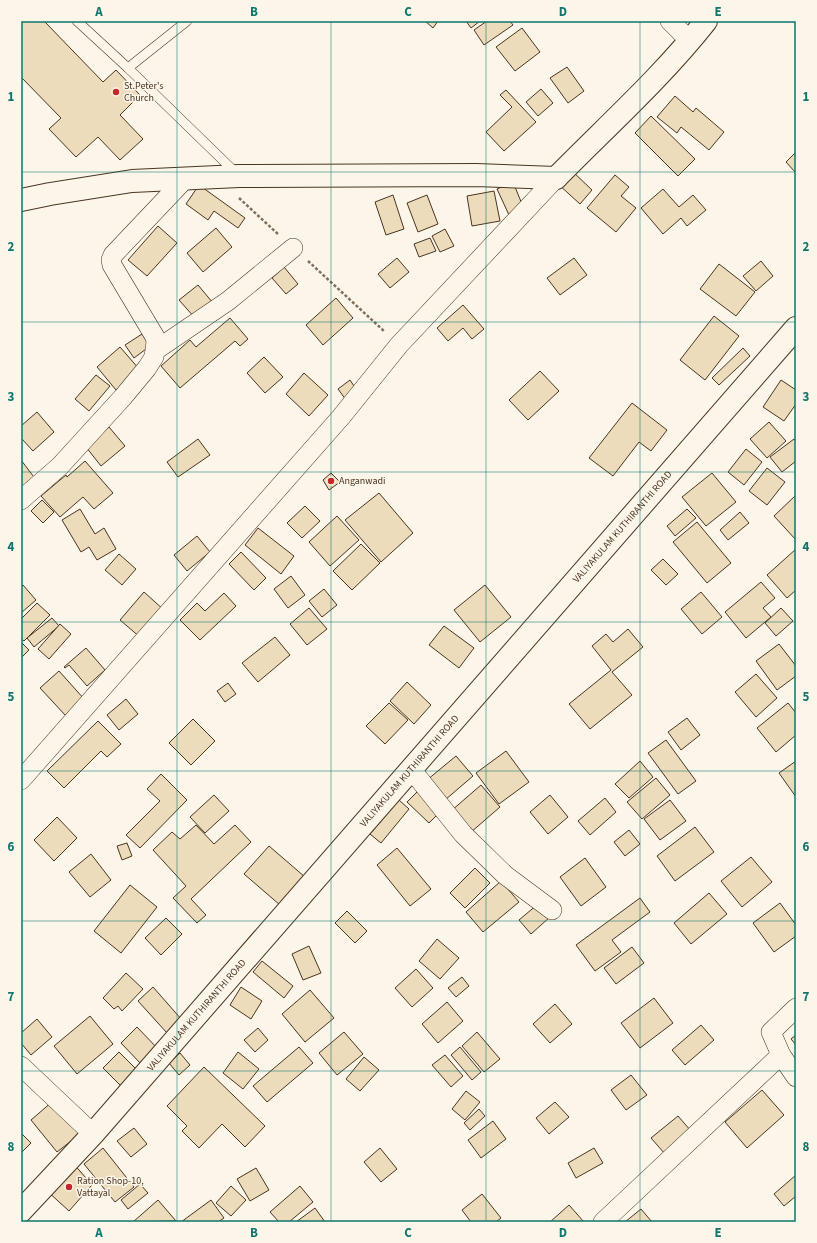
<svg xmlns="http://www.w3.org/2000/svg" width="817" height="1243" viewBox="0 0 817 1243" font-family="'Source Sans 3',sans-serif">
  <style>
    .building { fill: #ecdcbc; stroke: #4a3520 }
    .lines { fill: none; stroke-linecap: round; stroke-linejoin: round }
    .lane-casing { stroke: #4a3520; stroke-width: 10 }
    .street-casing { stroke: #4a3520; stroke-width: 20 }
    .secondary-casing { stroke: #4a3520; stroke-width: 24 }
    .path { stroke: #7f6f5c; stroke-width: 2.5; stroke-dasharray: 3 2; stroke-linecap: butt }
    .lane { stroke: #fbf6e9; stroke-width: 9 }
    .street { stroke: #fbf6e9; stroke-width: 19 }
    .secondary { stroke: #fbf6e9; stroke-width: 22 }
    .grid { fill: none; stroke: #0f766e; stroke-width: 1; stroke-opacity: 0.55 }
    .poi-dot { fill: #c62828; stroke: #fbf6e9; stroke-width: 1.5 }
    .labels { text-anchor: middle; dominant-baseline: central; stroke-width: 3; stroke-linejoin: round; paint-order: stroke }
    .poi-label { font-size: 10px; fill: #4a3520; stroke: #fbf6e9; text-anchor: start }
    .street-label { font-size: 10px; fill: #4a3520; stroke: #fbf6e9 }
    .neatline { fill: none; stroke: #0f766e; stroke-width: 1.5 }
    .grid-label { font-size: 13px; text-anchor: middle; font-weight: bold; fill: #0f766e }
  </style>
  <rect width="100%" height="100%" fill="#fbf6e9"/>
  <g class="building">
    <path d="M21,21H44L103,82L116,70L140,95L120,115L143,139L120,160L98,137L76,157L49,129L61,118L21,77Z"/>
    <path d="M425,21H438L433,28Z"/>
    <path d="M466,21H480L471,28Z"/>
    <path d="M487,21H510L513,25L484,45L474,30Z"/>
    <path d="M522,28L540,52L515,71L496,47Z"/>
    <path d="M567,67L584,91L568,103L550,78Z"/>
    <path d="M541,89L553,103L538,116L526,102Z"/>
    <path d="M506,90L536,122L504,151L486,132L512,107L500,95Z"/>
    <path d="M675,96L693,112L696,108L724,132L709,150L681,127L677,133L657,117Z"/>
    <path d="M651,116L695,159L678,176L635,133Z"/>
    <path d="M796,152V173L786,162Z"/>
    <path d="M571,170L592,190L580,204L558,184Z"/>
    <path d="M615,175L629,187L621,196L636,208L616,232L587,208Z"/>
    <path d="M513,182L524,209L509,215L497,189Z"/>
    <path d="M199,185L245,218L238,228L214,211L208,220L186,204Z"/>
    <path d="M663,189L679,207L693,195L706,210L687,226L681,218L663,234L641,208Z"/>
    <path d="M494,191L500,221L472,226L467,196Z"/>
    <path d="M393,195L404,229L386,235L375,202Z"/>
    <path d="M427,195L438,224L418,232L407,203Z"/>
    <path d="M158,226L177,243L147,276L128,260Z"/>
    <path d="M216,228L232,247L203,272L187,253Z"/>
    <path d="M445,229L454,246L440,252L432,236Z"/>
    <path d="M430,238L436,251L419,257L414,244Z"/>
    <path d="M397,258L409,272L390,288L378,274Z"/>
    <path d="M574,258L587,275L560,295L547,278Z"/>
    <path d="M761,261L773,276L756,291L743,276Z"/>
    <path d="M719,264L755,292L736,316L700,289Z"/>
    <path d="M284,267L298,284L286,294L272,278Z"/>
    <path d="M198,285L213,303L195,318L179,300Z"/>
    <path d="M336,298L353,318L323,345L306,325Z"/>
    <path d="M463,305L484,329L472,339L463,328L448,341L437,328Z"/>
    <path d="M714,316L739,336L705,380L680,360Z"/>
    <path d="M230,318L248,339L240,346L235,341L180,388L161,366L190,340L196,347Z"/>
    <path d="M142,334L150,346L134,358L125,345Z"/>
    <path d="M120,347L140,370L116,390L97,367Z"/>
    <path d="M743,348L750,356L719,385L712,378Z"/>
    <path d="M264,357L283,377L265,393L247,373Z"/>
    <path d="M540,371L559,391L528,420L509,400Z"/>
    <path d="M304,373L328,395L309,416L286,394Z"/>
    <path d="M96,375L110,386L89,411L75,399Z"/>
    <path d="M350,380L358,392L346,400L338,389Z"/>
    <path d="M781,380L796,390V404L784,421L763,407Z"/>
    <path d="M632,403L667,430L651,451L639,442L613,476L589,458Z"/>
    <path d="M37,412L54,432L33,451L21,438V426Z"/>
    <path d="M769,422L786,441L767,458L750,439Z"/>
    <path d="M109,427L125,446L101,466L86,447Z"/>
    <path d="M198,439L210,455L178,477L167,462Z"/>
    <path d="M794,439L796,442V461L782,472L770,457Z"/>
    <path d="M746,449L762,462L744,485L728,472Z"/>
    <path d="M21,460L37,481L21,493Z"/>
    <path d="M85,461L113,493L94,509L83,497L60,517L41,496L66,475L67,477Z"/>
    <path d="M767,468L785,482L767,505L749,491Z"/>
    <path d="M331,473L340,482L329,490L323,480Z"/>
    <path d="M712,473L736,502L706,526L682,497Z"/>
    <path d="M379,493L413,533L381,562L345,520Z"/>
    <path d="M796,495V540L774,516Z"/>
    <path d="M42,500L54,512L43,523L31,511Z"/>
    <path d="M305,506L320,521L302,538L287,523Z"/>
    <path d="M80,509L95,534L104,528L116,549L97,560L89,547L81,552L62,520Z"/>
    <path d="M687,509L696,518L675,536L667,526Z"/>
    <path d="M740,512L749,523L728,540L720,530Z"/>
    <path d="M337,516L359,540L330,566L309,542Z"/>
    <path d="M697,522L731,563L707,583L673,542Z"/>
    <path d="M258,528L294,556L281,574L245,545Z"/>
    <path d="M197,536L210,552L187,571L174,555Z"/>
    <path d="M361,544L380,563L352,590L333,571Z"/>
    <path d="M796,549V590L787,598L767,575Z"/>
    <path d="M241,552L266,578L254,590L229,564Z"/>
    <path d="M119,554L136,569L122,585L105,570Z"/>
    <path d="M663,559L678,574L666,585L651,570Z"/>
    <path d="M291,576L305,595L288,608L274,589Z"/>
    <path d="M761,582L775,598L763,608L771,617L746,638L725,612Z"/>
    <path d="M23,585L36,600L21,613V587Z"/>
    <path d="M485,585L511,617L480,642L454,610Z"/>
    <path d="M324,589L337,605L322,617L309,601Z"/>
    <path d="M144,592L165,611L141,638L120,620Z"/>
    <path d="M701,592L722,617L702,634L681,609Z"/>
    <path d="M224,593L236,606L200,640L180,620L197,603L205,611Z"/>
    <path d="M37,603L50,615L24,641L21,639V619Z"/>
    <path d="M309,608L327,629L307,645L290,624Z"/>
    <path d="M781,608L793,621L776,636L765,623Z"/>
    <path d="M52,618L59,626L34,647L27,638Z"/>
    <path d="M60,624L71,634L49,659L38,649Z"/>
    <path d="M444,626L474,648L459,668L429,645Z"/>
    <path d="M628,629L643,647L612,672L632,695L590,729L569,704L611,670L592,646L606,634L613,642Z"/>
    <path d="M275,637L290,655L258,682L242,663Z"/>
    <path d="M21,642L29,650L21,658Z"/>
    <path d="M779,644L796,666V676L777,690L756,661Z"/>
    <path d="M86,648L105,670L87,686L69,665L65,668L64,667Z"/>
    <path d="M59,671L85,700L66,716L40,688Z"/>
    <path d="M756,674L777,698L756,717L735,692Z"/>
    <path d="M407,682L431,705L414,724L390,701Z"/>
    <path d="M228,683L236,694L225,702L217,691Z"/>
    <path d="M126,699L138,714L119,730L107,715Z"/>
    <path d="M389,703L408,720L385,744L366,726Z"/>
    <path d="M788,703L796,713V735L776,752L757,728Z"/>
    <path d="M687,718L700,735L681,750L668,732Z"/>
    <path d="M193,719L215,741L191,765L169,743Z"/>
    <path d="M98,721L121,744L107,757L101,751L64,788L47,771Z"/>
    <path d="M666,740L696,781L678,794L648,753Z"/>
    <path d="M506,751L529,782L499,804L476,773Z"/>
    <path d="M456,756L473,776L445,800L427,780Z"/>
    <path d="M640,761L653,777L629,798L615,784Z"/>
    <path d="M796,761V797L779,773Z"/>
    <path d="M161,774L187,800L140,848L126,835L160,801L147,789Z"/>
    <path d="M656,778L670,795L642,819L627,802Z"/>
    <path d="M481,785L500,807L470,833L451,811Z"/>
    <path d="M420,789L442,810L429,823L407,802Z"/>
    <path d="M214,795L229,811L205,833L190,817Z"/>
    <path d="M550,795L568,817L548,834L530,812Z"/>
    <path d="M605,798L616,812L590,835L578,821Z"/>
    <path d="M399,800L409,809L381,843L370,834Z"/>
    <path d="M670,800L686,821L660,840L644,819Z"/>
    <path d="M57,817L77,838L54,861L34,840Z"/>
    <path d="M196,825L214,844L235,825L251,842L191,899L206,915L197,923L173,898L186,886L153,850L172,832L180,839Z"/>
    <path d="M695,827L714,852L675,881L657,856Z"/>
    <path d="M629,830L640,844L625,856L614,842Z"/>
    <path d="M127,843L132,856L122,860L117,846Z"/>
    <path d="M269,846L305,877L280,905L244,874Z"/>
    <path d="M397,848L431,889L410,906L377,865Z"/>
    <path d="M91,854L111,880L90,897L69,872Z"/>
    <path d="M751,857L772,882L742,907L721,881Z"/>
    <path d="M585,858L606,887L581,906L560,877Z"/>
    <path d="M475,868L490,883L465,908L450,893Z"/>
    <path d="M501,881L519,902L483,932L466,912Z"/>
    <path d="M130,885L157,907L121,953L94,931Z"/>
    <path d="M709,893L727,914L691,944L674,923Z"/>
    <path d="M640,898L650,912L612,940L621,952L595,971L576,945Z"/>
    <path d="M780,903L796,925V936L774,952L753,923Z"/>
    <path d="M538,904L550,917L531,934L519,920Z"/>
    <path d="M347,911L367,931L355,943L335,923Z"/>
    <path d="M166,918L182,934L161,955L145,938Z"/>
    <path d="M437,939L459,958L440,979L419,961Z"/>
    <path d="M309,946L321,973L303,980L292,954Z"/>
    <path d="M632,947L644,963L616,984L604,968Z"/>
    <path d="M262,961L293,986L284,998L253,972Z"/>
    <path d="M416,969L433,988L412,1007L395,988Z"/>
    <path d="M126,973L143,989L122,1011L118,1006L114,1009L103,998Z"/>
    <path d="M462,977L469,986L456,997L448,988Z"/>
    <path d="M153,987L182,1020L167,1033L138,1001Z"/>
    <path d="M241,987L262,1001L251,1019L230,1005Z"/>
    <path d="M310,990L334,1018L305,1042L282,1014Z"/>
    <path d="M654,998L673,1023L640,1048L621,1023Z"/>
    <path d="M447,1002L463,1021L438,1043L422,1024Z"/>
    <path d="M555,1004L572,1024L550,1043L533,1024Z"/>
    <path d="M90,1016L113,1044L77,1074L54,1046Z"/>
    <path d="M37,1019L52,1037L31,1055L21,1043V1033Z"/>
    <path d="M701,1025L714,1040L685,1065L672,1050Z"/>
    <path d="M137,1027L159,1050L142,1065L121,1043Z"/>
    <path d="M258,1028L268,1040L255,1052L244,1040Z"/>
    <path d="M344,1032L363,1054L337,1075L319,1053Z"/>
    <path d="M477,1032L500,1059L484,1072L462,1046Z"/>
    <path d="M796,1035V1045L791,1039Z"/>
    <path d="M299,1047L313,1063L267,1102L253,1086Z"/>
    <path d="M460,1047L481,1072L472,1080L451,1055Z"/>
    <path d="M119,1052L138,1071L122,1087L103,1068Z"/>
    <path d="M238,1052L259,1069L243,1089L223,1073Z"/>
    <path d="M180,1053L190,1065L179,1075L169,1063Z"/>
    <path d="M445,1055L463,1076L451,1087L432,1065Z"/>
    <path d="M364,1057L379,1070L360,1091L346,1079Z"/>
    <path d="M204,1067L265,1126L245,1147L222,1124L199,1148L182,1131L187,1126L167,1106Z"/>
    <path d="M631,1075L647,1095L626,1110L611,1090Z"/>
    <path d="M762,1090L784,1115L747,1148L725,1122Z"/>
    <path d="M466,1091L480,1102L465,1120L452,1109Z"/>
    <path d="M53,1101L80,1134L57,1152L31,1120Z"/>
    <path d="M555,1102L569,1117L549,1134L536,1118Z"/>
    <path d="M479,1109L485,1116L470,1130L464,1123Z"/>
    <path d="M678,1116L691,1131L665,1154L651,1138Z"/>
    <path d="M493,1121L506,1139L481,1158L468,1140Z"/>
    <path d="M134,1128L147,1144L131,1157L117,1141Z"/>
    <path d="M21,1133L31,1143L21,1153Z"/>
    <path d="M103,1148L134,1187L115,1202L84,1164Z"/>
    <path d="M380,1148L397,1169L381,1182L364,1162Z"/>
    <path d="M594,1148L603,1163L576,1178L568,1163Z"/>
    <path d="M73,1163L92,1185L69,1211L46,1190Z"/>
    <path d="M256,1168L269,1190L250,1201L237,1179Z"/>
    <path d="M796,1175V1196L784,1206L774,1194Z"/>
    <path d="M140,1184L148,1193L128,1209L121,1200Z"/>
    <path d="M231,1186L246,1200L231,1216L216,1203Z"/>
    <path d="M300,1186L313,1202L289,1222H279L270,1212Z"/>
    <path d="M482,1194L501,1218L496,1222H471L462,1210Z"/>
    <path d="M158,1200L176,1221L133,1222Z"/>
    <path d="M211,1200L224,1218L218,1222H181Z"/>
    <path d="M569,1205L584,1222H550Z"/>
    <path d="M315,1208L325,1222H296Z"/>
    <path d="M641,1209L652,1222H625Z"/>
  </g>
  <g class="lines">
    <defs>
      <g id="lane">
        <path d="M77,21L128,68L236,173"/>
        <path d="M128,68L187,21"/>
      </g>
      <g id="street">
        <path d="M670,21L690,41"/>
        <path d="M156,350L228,301L293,248"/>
        <path d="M21,500L60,466L123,397L147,368L154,357L156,342L155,337L112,265L111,260L113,255L185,179"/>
        <path d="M411,769L463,834L505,875L552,910"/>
        <path d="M21,780L341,417L399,345L556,178"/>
        <path d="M796,1008L771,1032L781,1055L796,1077"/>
        <path d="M21,1066L93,1134"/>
        <path d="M603,1222L781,1055"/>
      </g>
      <g id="secondary">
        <path d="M21,200L50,194L132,181L239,176L476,175L556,178C606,127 661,78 706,21"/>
        <path id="s1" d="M21,1211L93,1134L796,328"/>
      </g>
    </defs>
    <use href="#lane" class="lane-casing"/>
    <use href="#street" class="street-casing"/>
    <use href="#secondary" class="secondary-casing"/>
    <g class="path">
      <path d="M239,198L279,235"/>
      <path d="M308,261L385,332"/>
    </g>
    <use href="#lane" class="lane"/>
    <use href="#street" class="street"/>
    <use href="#secondary" class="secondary"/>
  </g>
  <path class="grid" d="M177,21V1222M331,21V1222M486,21V1222M640,21V1222M21,172H796M21,322H796M21,472H796M21,622H796M21,771H796M21,921H796M21,1071H796"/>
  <g class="poi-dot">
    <circle cx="116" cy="92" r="4"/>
    <circle cx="331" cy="481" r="4"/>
    <circle cx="69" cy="1187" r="4"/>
  </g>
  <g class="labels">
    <g class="poi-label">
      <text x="124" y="86">St.Peter's<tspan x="124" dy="12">Church</tspan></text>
      <text x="339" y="481">Anganwadi</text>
      <text x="77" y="1181">Ration Shop-10,<tspan x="77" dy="12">Vattayal</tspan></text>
    </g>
    <g class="street-label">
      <text stroke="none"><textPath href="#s1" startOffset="911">VALIYAKULAM KUTHIRANTHI ROAD</textPath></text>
      <text stroke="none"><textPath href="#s1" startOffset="587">VALIYAKULAM KUTHIRANTHI ROAD</textPath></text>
      <text stroke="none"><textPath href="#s1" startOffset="263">VALIYAKULAM KUTHIRANTHI ROAD</textPath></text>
    </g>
  </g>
  <rect width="817" height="1243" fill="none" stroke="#fbf6e9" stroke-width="44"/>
  <rect x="22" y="22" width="773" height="1199" class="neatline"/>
  <g class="grid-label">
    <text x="99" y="16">A</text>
    <text x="254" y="16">B</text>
    <text x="408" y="16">C</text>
    <text x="563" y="16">D</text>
    <text x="718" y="16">E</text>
    <text x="11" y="101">1</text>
    <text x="806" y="101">1</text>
    <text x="11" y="251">2</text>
    <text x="806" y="251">2</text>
    <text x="11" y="401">3</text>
    <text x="806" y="401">3</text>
    <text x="11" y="551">4</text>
    <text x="806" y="551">4</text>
    <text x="11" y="701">5</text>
    <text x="806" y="701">5</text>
    <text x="11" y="851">6</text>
    <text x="806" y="851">6</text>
    <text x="11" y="1001">7</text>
    <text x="806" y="1001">7</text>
    <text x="11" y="1151">8</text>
    <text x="806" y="1151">8</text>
    <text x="99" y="1237">A</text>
    <text x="254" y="1237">B</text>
    <text x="408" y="1237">C</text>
    <text x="563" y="1237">D</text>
    <text x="718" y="1237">E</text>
  </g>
</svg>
